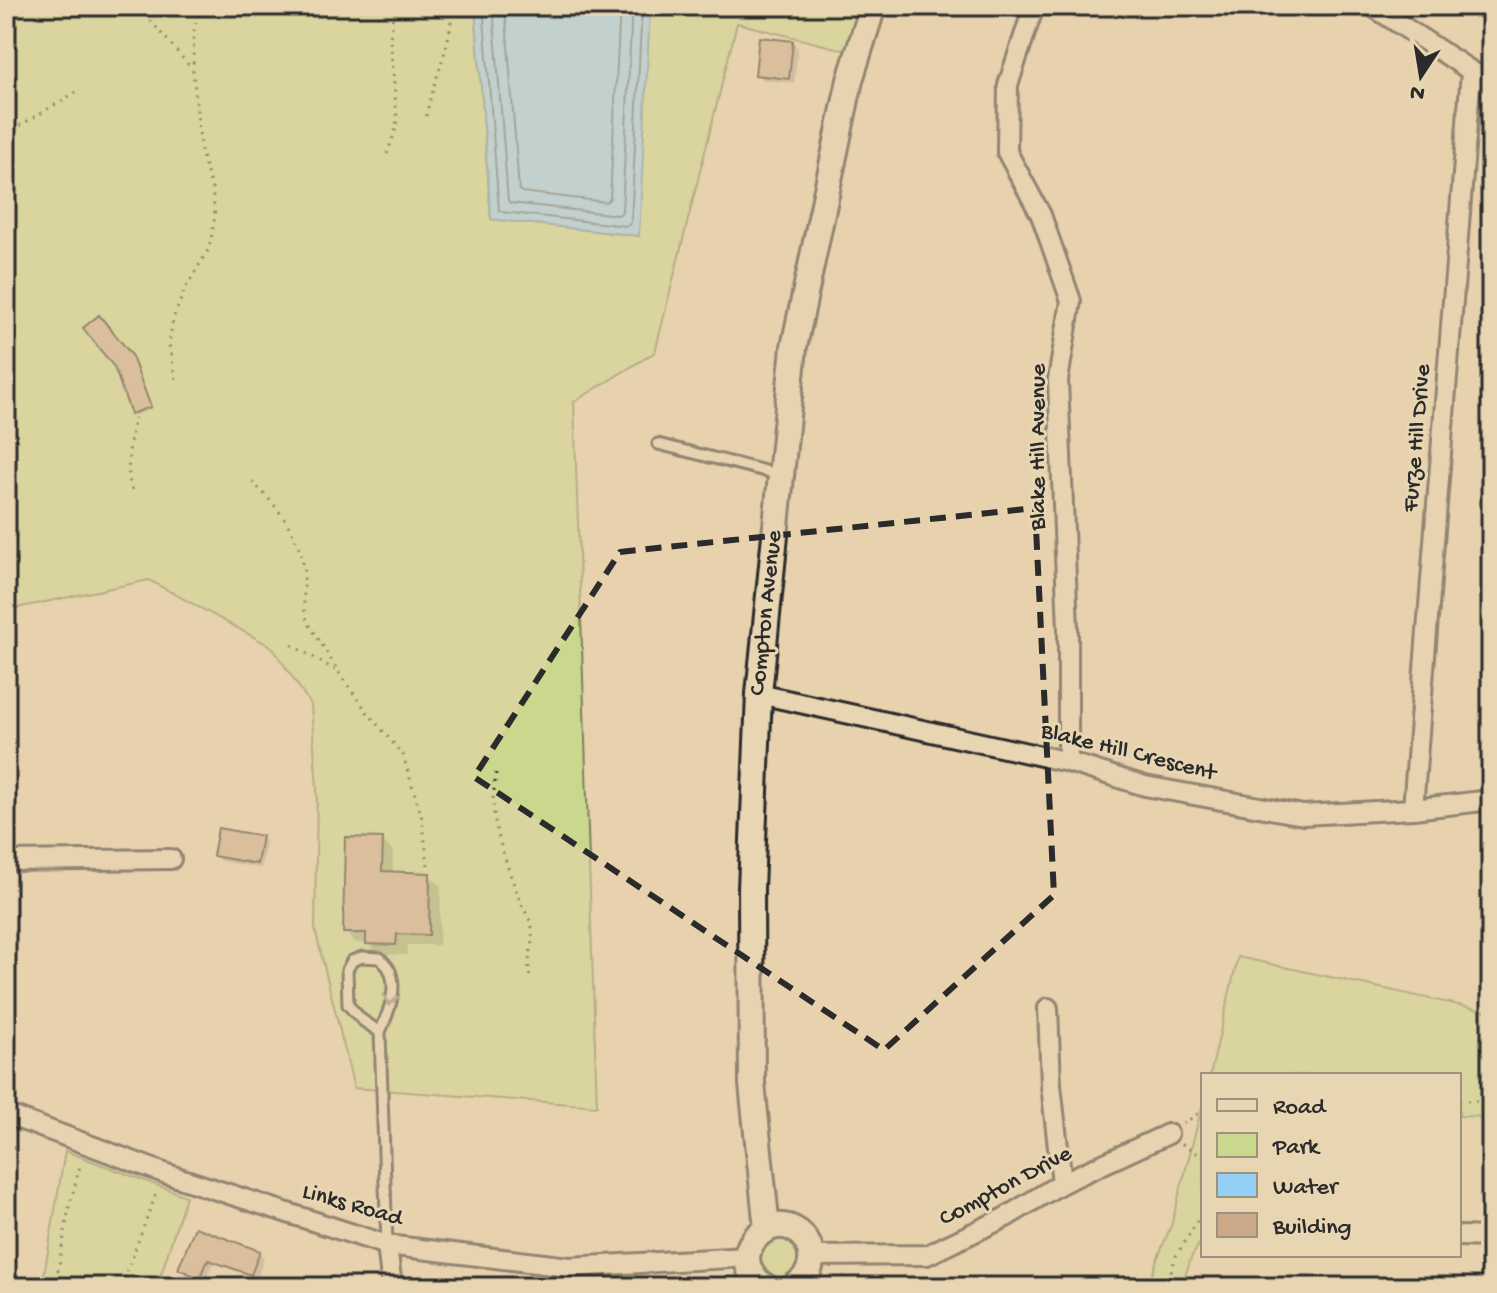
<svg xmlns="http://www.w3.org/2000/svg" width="1497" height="1293" viewBox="0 0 1497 1293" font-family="'Gochi Hand',sans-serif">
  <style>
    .green { fill: #c9d88c; stroke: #7a825c; stroke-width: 2 }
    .water { fill: #94d0f5; stroke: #6a8ea4; stroke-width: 2 }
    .shadow { fill: #0003 }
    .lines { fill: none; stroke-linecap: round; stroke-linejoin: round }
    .shore { stroke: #556d7c; stroke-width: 2 }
    .building { fill: #cca988; stroke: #2b2b2b; stroke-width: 2 }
    .service-casing { stroke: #2b2b2b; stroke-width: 15 }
    .minor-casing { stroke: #2b2b2b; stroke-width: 24 }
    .tertiary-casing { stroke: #2b2b2b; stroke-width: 30 }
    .path { stroke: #2b2b2b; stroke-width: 3; stroke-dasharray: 2 6; stroke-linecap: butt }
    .service { stroke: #e8d6b3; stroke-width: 9 }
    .minor { stroke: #e8d6b3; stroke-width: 18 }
    .tertiary { stroke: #e8d6b3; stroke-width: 24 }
    .oneway { stroke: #8a806f }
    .marked { fill: none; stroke: #2b2b2b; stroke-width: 6; stroke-dasharray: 16 10; stroke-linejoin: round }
    .labels { text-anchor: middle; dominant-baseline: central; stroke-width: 6; stroke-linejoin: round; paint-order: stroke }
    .street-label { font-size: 24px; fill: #2b2b2b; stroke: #e8d6b3 }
  </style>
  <rect width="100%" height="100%" fill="#e8d1ad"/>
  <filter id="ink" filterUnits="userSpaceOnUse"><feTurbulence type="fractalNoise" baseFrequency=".0125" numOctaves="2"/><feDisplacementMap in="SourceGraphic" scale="16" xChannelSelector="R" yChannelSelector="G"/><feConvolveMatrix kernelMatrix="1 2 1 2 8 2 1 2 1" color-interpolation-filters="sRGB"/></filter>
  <g filter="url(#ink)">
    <g class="green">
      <path d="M6,6H475L491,219L638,236L650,6H873L859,54L737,23L655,352L574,402L597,1106L354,1088L315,929L317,789L311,705L272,647L149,580L17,608L6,614Z"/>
      <path d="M1238,957L1491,1012V1117L1459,1116V1075H1210Z"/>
      <path d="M1203,1103V1238L1192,1256L1181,1287H1149L1156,1262L1171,1226Z"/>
      <path d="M65,1151L186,1196L157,1287H42Z"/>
      <path d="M767,1229L807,1240L793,1287H766L749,1246Z"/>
    </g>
    <path class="water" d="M475,6H650L639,236L491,219Z"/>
    <g class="shadow">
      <path d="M793,43L798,48L794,83L762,80L757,74Z"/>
      <path d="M132,358L151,409L135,415L116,366Z"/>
      <path d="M261,838L266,843L261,868L220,861L215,856Z"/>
      <path d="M382,840L393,851V874L429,875L441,886L439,945H407V955L379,954L368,944L356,943L345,932Z"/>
      <path d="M196,1230L259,1253L264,1258L257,1279L215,1263L213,1266H211L205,1282L185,1274L180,1269Z"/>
    </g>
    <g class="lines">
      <g class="shore">
        <path d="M483,6L499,210L502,212L627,226L631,223L642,6"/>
        <path d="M493,6L508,201L511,203L618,215L622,212L632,6"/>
        <path d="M505,6L519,190L522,192L606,202L610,198L620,6"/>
      </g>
    </g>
    <g class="building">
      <path d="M759,37L793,41L789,79L755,75Z"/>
      <path d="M99,315L131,354L151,407L131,414L114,367L83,328Z"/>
      <path d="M218,828L262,836L257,864L213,856Z"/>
      <path d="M345,837L383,838L382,871L430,873L429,935L397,934L396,945L366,944V933H343Z"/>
      <path d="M195,1227L260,1251L251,1275L209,1260L208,1263L206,1262L200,1278L178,1269Z"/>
    </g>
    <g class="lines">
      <defs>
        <g id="service">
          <path d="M658,444L781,475"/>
          <path d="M380,1032L362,1020L348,1005L347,970L352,961L362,957L380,958C383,962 387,965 389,969C399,988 388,1014 380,1032L387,1245"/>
        </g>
        <g id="minor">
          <path d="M1034,6L1008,85L1007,152L1041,215L1071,301L1058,380L1068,629V762"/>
          <path d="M1372,6L1491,84"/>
          <path d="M759,694L1068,762L1145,786L1303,815L1413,809L1491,800"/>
          <path d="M1413,809L1471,72"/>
          <path d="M6,861L171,859"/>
          <path d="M1048,1008L1051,1085L1062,1183"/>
          <path d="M6,1114L164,1173L387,1245L569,1267L747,1257"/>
          <path d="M1459,1236L1491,1237"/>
          <path d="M387,1245L392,1287"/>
          <path d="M812,1256L927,1255L1006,1217L1062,1183L1168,1134"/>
        </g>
        <g id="tertiary">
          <path d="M767,1229L752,1084L751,889L759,694L794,347L850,80L873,6"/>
          <path d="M766,1287C755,1281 747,1270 747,1257C748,1246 754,1238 762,1232C798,1207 834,1264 793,1287"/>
        </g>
      </defs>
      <use href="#service" class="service-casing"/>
      <use href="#minor" class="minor-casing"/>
      <use href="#tertiary" class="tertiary-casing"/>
      <g class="path">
        <path d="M144,6L150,20L192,69"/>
        <path d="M426,116C434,78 452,45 452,6"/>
        <path d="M6,134L76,92"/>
        <path d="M387,154L396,129L397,118L390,38L393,15L392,6"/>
        <path d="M176,379L169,344L173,319L185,289L207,252L211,240L215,216L212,189L201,152L193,71L194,27L204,6"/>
        <path d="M252,482C278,506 301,536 304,572C305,589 301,606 308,622L343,679L368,713L403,755L422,818L428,865"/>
        <path d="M132,490C125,474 130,435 135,418"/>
        <path d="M292,645L337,671"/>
        <path d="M496,773C495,783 493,794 493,804C494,832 510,873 519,899C523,909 530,917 532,928C534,944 526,961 530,977"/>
        <path d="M1459,1101H1491"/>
        <path d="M1183,1124L1203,1110"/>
        <path d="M1182,1144L1203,1157"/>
        <path d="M55,1287L69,1208L81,1162"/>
        <path d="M121,1287L157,1191"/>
        <path d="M1166,1287L1176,1256L1203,1212"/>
      </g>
      <use href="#service" class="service"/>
      <use href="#minor" class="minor"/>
      <use href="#tertiary" class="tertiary"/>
    </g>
    <defs><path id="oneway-chevron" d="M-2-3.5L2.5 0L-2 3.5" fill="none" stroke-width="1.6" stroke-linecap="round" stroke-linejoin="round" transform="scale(2)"/></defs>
    <use class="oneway" href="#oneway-chevron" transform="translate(390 1000) rotate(99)"/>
  </g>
  <path d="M0 0H1497V1293H0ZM1035,508L1054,895L884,1050L474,777L620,552Z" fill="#e8d1ad" fill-opacity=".55" fill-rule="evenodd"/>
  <path class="marked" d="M1035,508L1054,895L884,1050L474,777L620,552Z"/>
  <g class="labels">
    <g class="street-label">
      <text transform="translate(1418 438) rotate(-85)">Furze Hill Drive</text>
      <text transform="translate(1039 447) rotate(-90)">Blake Hill Avenue</text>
      <text transform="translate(767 613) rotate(-84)">Compton Avenue</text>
      <text transform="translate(1128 753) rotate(14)">Blake Hill Crescent</text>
      <text transform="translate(1006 1187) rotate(-28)">Compton Drive</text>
      <text transform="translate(352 1206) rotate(16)">Links Road</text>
    </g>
  </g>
  <rect width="1497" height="1293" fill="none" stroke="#e8d6b3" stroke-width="32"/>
  <rect x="16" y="16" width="1465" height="1261" fill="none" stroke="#2b2b2b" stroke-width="3" filter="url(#ink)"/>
  <rect x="1201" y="1073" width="260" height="184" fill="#e8d6b3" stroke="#9c927d" stroke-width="2"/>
  <rect x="1217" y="1099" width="40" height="12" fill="#e8d6b3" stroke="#9c927d" stroke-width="2"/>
  <text x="1273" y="1113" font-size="24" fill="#2b2b2b">Road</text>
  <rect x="1217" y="1133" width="40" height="24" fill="#c9d88c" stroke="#9c927d" stroke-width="2"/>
  <text x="1273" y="1153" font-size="24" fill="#2b2b2b">Park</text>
  <rect x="1217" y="1173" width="40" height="24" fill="#94d0f5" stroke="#9c927d" stroke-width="2"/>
  <text x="1273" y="1193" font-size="24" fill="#2b2b2b">Water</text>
  <rect x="1217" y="1213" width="40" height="24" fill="#cca988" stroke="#9c927d" stroke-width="2"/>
  <text x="1273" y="1233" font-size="24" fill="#2b2b2b">Building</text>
  <g transform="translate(1421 76) rotate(192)" stroke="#e8d6b3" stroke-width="6" paint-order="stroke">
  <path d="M0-6L14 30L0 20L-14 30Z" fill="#2b2b2b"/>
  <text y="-12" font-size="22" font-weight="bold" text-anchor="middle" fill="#2b2b2b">N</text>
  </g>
</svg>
